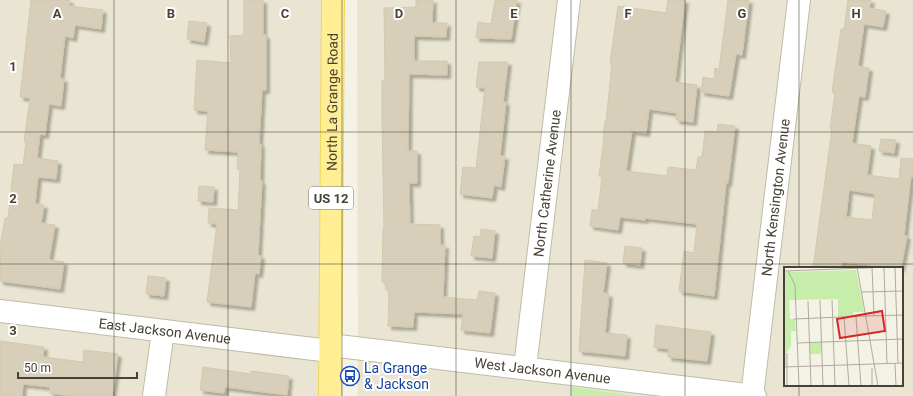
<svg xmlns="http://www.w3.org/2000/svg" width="913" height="396" viewBox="0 0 913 396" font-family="Roboto,sans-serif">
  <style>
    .residential { fill: #e9e5d2; fill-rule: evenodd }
    .green { fill: #c6eda9 }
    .building { fill: #d7cfb9; stroke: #d3c8ac; fill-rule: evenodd; filter: url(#shadow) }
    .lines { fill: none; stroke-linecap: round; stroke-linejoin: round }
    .minor-casing { stroke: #c1bba6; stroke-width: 24 }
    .major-casing { stroke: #f0d657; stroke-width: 24 }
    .minor { stroke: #fff; stroke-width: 22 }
    .major { stroke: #ffee93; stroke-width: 22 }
    .grid { fill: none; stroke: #474234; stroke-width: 1; stroke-opacity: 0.55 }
    .labels { text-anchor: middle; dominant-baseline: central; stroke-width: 4; stroke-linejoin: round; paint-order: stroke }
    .shield { fill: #fff; stroke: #7e7b71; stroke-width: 1 }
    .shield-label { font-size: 13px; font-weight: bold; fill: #474234 }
    .street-label { font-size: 14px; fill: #474234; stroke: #fff }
    .transit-label { font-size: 14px; fill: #164399; stroke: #fff; text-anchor: start }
    .inset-road { fill: none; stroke: #afac9e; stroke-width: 1 }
    .view { fill: #d62828; fill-opacity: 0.15; stroke: #d62828; stroke-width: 2 }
    .inset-edge { fill: none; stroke: #474234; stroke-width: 2 }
    .grid-label { font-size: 13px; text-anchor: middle; font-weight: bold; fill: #474234; stroke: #fff; stroke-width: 4; stroke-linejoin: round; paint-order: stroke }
  </style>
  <defs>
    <filter id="shadow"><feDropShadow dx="3.5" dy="3.5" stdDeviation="1" flood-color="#0004"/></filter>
  </defs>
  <rect width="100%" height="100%" fill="#f4f2e5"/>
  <g class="residential">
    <path d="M0,0H327L326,396H0Z"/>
    <path d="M357,0H913V396H637L573,387L571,396H358ZM785,268H902V385H785Z"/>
  </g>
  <path class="green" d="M572,387L637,396H571Z"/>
  <g class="building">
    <path d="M31,0H70L69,6L103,10L101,29L75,25L73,38L65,36L60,78L64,79L61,106L49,104L45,135L40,134L37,158L58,161L56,179L38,177L35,204L44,205L41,223L55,225L49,260L64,262L60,289L0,281L1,241L5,218H8L14,164L23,165L26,142H24L30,98L20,97Z"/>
    <path d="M244,0H263V35H266V90H262L259,144H261L260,181H262L258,255L261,256L259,274L255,273L251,307L207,302L217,224L208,223L209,208L238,210L240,169H237L238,152L205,150L208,111L194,110L197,60L231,63L230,36L244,35Z"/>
    <path d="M416,0H433L432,23H447L446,37L414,36V61H447V75L409,74L408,151H417V183H409L410,224L440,225V245H445L443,297L477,300L479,291L495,293L490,333L461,330L463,314L414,312L413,327L388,326L389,290H386V282H382L383,229H384L382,117V81H385L384,8L416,7Z"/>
    <path d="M495,0H517L511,39L476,38L478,22L491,24Z"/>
    <path d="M668,0H685L675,82L697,85L693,122L676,120L677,113L649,109L646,133L632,131L626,171L667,176L668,167L696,170L698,157H702L705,131L717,132L718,124L735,126L728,183H726L714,296L679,291L684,251L694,253L697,224L645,218V220L620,217L618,230L590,226L592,210H598L602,177L599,176L604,138L603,137L605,121L606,122L612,63H610L618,6L666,13Z"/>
    <path d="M728,0H749L742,55L736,54L729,96L701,92L703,77L714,79L715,68L719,69Z"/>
    <path d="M848,0H871L869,8L886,11L883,27L864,24L858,66L869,68L865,97L859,96L852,143L871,146L867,175L899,179L901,158L913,159V177L911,176L904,235L907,236L901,268L842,262L841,268H813L832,129H830L835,93L832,92L841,29H844ZM849,190L875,194L872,220L846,217Z"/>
    <path d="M189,21L207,23L204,42L187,39Z"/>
    <path d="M479,62H508L503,102H506L500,156H505L501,187L494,185L492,198L460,194L463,167L476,168L485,88L476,87Z"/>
    <path d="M881,139L896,140L894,153L879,151Z"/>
    <path d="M199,186L214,187L213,202L198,201Z"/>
    <path d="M481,229L495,231L492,258L471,256L474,236L480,237Z"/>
    <path d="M625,246L642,248L640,265L623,263Z"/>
    <path d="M585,260L607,263L603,293L609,294L605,333L627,335L625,356L579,351Z"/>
    <path d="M148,276L166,278L164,296L146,294Z"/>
    <path d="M656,325L711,332L707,361L668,357L669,349L654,347Z"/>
    <path d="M0,341L44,347L43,357L83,362L84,350L118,354L112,396H72L50,393V387L23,384L22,396H0Z"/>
    <path d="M203,367L251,374V371L289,376L287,395L225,387L224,393L200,390Z"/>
  </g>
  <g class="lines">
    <defs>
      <g id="minor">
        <path id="s1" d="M0,311L330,351"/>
        <path id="s2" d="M330,345L755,396"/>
        <path id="s3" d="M525,367L569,0"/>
        <path d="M154,396L163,331"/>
        <path id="s4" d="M752,396L799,0"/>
      </g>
      <g id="major">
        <path id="s5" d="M330,396L333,0"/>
      </g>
    </defs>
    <use href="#minor" class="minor-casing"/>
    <use href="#major" class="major-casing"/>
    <use href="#minor" class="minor"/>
    <use href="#major" class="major"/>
  </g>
  <path class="grid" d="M114,0V396M228,0V396M342,0V396M456,0V396M571,0V396M685,0V396M799,0V268M0,132H913M0,264H913M799,385V396"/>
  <defs>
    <symbol id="bus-ring" viewBox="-11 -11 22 22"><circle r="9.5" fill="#fff" stroke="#1a4fb4" stroke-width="1.5"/><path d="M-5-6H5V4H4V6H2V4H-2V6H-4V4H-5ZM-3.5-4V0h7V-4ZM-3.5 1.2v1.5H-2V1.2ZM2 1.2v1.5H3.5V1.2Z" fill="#1a4fb4"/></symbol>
  </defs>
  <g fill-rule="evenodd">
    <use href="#bus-ring" x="339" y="365" width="22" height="22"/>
  </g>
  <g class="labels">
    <rect class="shield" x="309" y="187" width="44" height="22" rx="3"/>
    <g class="shield-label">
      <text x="331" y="198">US 12</text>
    </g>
    <g class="street-label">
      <text stroke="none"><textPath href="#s5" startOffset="294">North La Grange Road</textPath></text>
      <text stroke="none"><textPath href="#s3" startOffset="185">North Catherine Avenue</textPath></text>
      <text stroke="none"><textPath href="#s4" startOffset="200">North Kensington Avenue</textPath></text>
      <text stroke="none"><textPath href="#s1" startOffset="166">East Jackson Avenue</textPath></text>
      <text stroke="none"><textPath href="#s2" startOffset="214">West Jackson Avenue</textPath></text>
    </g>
    <g class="transit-label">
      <text x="364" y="368">La Grange<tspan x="364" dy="16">&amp; Jackson</tspan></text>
    </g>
  </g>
  <g transform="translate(784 267)">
    <rect width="119" height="119" fill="#f4f2e5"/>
    <path d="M72,3L80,45H69V49L54,50V32L5,33L6,52H11L12,64H7V79L2,86L3,100H0V5ZM37,75V87H26V76Z" fill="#c6eda9"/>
    <path class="inset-road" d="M73,0L94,119M88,0L90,49M100,0L103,97M111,0L114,96M0,4L106,0M4,4L11,18L15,119M78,25L119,24M36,33L39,119M48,33L51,119M24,34L27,119M82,49L119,48M60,50L65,119M72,50L77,119M10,52L81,49M13,76L119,72M3,86V119M111,96L112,119M0,100L119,96M88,101V119"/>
    <path class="view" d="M98,44L101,64L56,71L53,52Z"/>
    <rect width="119" height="119" class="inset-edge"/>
  </g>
  <g class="grid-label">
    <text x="57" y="18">A</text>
    <text x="171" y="18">B</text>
    <text x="285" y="18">C</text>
    <text x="399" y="18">D</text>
    <text x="514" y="18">E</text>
    <text x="628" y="18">F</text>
    <text x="742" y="18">G</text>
    <text x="856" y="18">H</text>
    <text x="13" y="71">1</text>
    <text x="13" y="203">2</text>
    <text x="13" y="335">3</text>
  </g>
  <path d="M18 372v6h119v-6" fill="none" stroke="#474234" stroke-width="2"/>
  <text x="24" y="372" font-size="12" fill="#474234" stroke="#ffffff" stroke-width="3" paint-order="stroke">50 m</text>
</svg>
